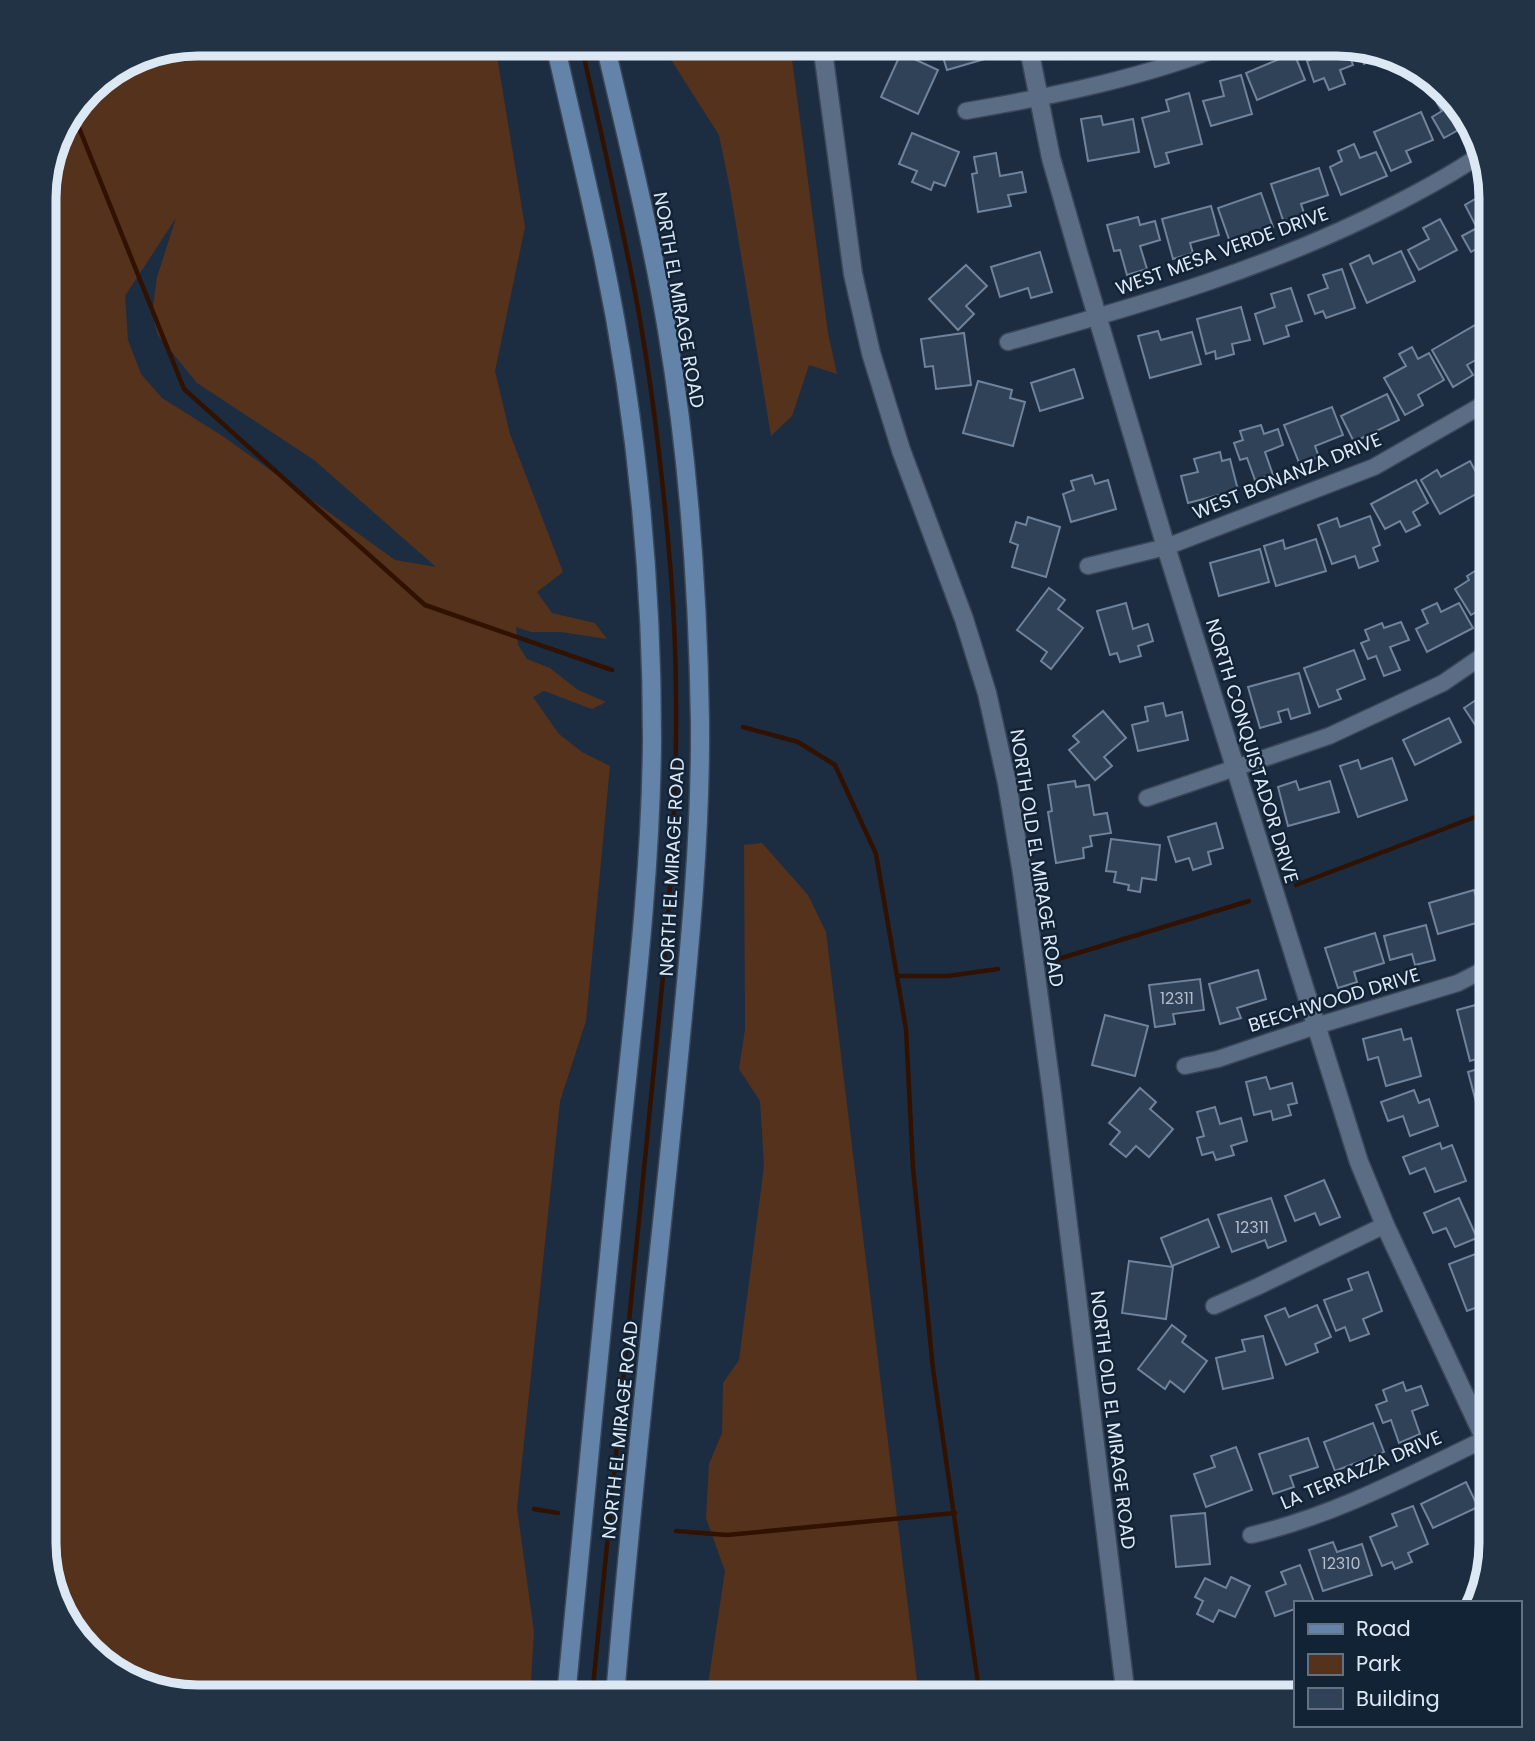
<svg xmlns="http://www.w3.org/2000/svg" width="1535" height="1741" viewBox="0 0 1535 1741" font-family="Poppins,sans-serif">
  <style>
    .green { fill: #55321b; fill-rule: evenodd }
    .lines { fill: none; stroke-linecap: round; stroke-linejoin: round }
    .stream { stroke: #311200; stroke-width: 4.5 }
    .building { fill: #304258; stroke: #6f839b; stroke-width: 2 }
    .minor-casing { stroke: #394758; stroke-width: 19 }
    .tertiary-casing { stroke: #394758; stroke-width: 21 }
    .secondary-casing { stroke: #394758; stroke-width: 21 }
    .minor { stroke: #5a6d84; stroke-width: 16 }
    .tertiary { stroke: #5a6d84; stroke-width: 18 }
    .secondary { stroke: #6483a9; stroke-width: 18 }
    .labels { text-anchor: middle; dominant-baseline: central; stroke-width: 5; stroke-linejoin: round; paint-order: stroke }
    .number-label { font-size: 16px; fill: #b2bece }
    .street-label { font-size: 19px; fill: #dde8f5; stroke: #122336 }
    .rim { fill: none; stroke: #dde8f5; stroke-width: 9 }
  </style>
  <rect width="100%" height="100%" fill="#1c2d41"/>
  <g class="green">
    <path d="M198,44H495L525,227L495,371L510,434L563,572L537,592L552,613L595,623L607,639L561,632H531L516,627L518,645L527,659L550,668L578,690L606,702L592,709L544,691L533,697L559,734L582,752L610,766L586,1021L560,1101L517,1508L534,1632L530,1697H198L130,1681L75,1636L44,1543V188L60,130L96,82L140,55ZM176,218L157,277L152,314L158,335L197,383L314,460L436,567L395,560L224,437L162,398L141,374L128,340L125,296Z"/>
    <path d="M661,44H790L828,333L837,374L809,365L792,416L771,436L730,189L719,135Z"/>
    <path d="M762,843L808,895L826,932L919,1697H706L725,1571L706,1518L709,1464L722,1433L723,1383L739,1360L764,1166L760,1101L739,1069L745,1029L744,845Z"/>
  </g>
  <g class="lines">
    <g class="stream">
      <path d="M581,44C599,123 617,202 633,282C652,379 663,477 671,575C681,702 675,830 665,956L592,1697"/>
      <path d="M73,113L184,389L425,605L612,670"/>
      <path d="M743,727L798,742L835,765L876,854L906,1029L913,1168L933,1369L980,1697"/>
      <path d="M1296,885L1491,811"/>
      <path d="M1055,960L1249,901"/>
      <path d="M898,976H948L998,969"/>
      <path d="M534,1509L558,1513"/>
      <path d="M676,1531L727,1535L955,1513"/>
    </g>
  </g>
  <g class="building">
    <path d="M939,44H992L995,56L947,70Z"/>
    <path d="M1067,44H1093L1095,54L1070,59Z"/>
    <path d="M1324,44H1345L1353,65L1340,70L1345,84L1329,90L1324,78L1314,82L1307,61L1328,53Z"/>
    <path d="M1356,47L1384,54L1364,64Z"/>
    <path d="M901,53L938,70L918,114L881,97Z"/>
    <path d="M1294,53L1305,80L1257,100L1246,73Z"/>
    <path d="M1241,75L1252,114L1211,126L1203,101L1224,96L1220,81Z"/>
    <path d="M1189,93L1202,144L1166,153L1169,163L1155,167L1142,118L1169,111L1166,100Z"/>
    <path d="M1449,96L1460,105L1467,125L1444,138L1432,117L1442,111L1437,103Z"/>
    <path d="M1421,112L1433,140L1406,151L1411,162L1391,171L1374,132Z"/>
    <path d="M1101,116L1103,125L1133,119L1139,152L1088,161L1081,119Z"/>
    <path d="M912,133L959,152L945,186L934,182L931,190L912,182L917,171L899,164Z"/>
    <path d="M1354,144L1360,158L1376,152L1387,176L1341,195L1330,167L1342,161L1338,151Z"/>
    <path d="M996,153L1000,176L1022,172L1026,192L1008,195L1011,206L978,212L972,174L977,173L974,157Z"/>
    <path d="M1319,168L1328,195L1301,204L1305,216L1284,223L1271,184Z"/>
    <path d="M1489,191L1491,198V252L1485,244L1471,252L1462,236L1477,228L1465,205Z"/>
    <path d="M1261,193L1273,227L1230,242L1218,208Z"/>
    <path d="M1211,206L1219,235L1190,243L1193,253L1173,259L1162,219Z"/>
    <path d="M1138,217L1140,225L1155,221L1160,240L1140,246L1147,269L1127,275L1120,250L1114,251L1107,225Z"/>
    <path d="M1440,219L1457,250L1419,270L1408,250L1429,239L1423,228Z"/>
    <path d="M1401,251L1415,281L1367,303L1350,264L1369,255L1373,264Z"/>
    <path d="M1040,252L1052,292L1031,298L1028,288L1000,297L991,267Z"/>
    <path d="M966,265L987,286L966,306L974,314L958,330L929,299Z"/>
    <path d="M1342,269L1355,308L1326,318L1323,311L1315,314L1308,295L1328,288L1323,275Z"/>
    <path d="M1291,288L1302,321L1286,326L1289,336L1264,344L1255,314L1275,307L1271,294Z"/>
    <path d="M1241,307L1250,340L1232,344L1234,354L1216,359L1215,351L1206,354L1197,319Z"/>
    <path d="M1477,324L1491,351L1467,365L1473,375L1453,387L1432,350Z"/>
    <path d="M1158,331L1161,340L1192,332L1201,364L1150,378L1138,336Z"/>
    <path d="M964,333L971,385L936,389L933,366L925,367L921,339Z"/>
    <path d="M1412,347L1418,359L1429,353L1444,380L1418,395L1423,405L1405,415L1384,378L1406,366L1399,354Z"/>
    <path d="M1074,369L1083,398L1040,411L1031,383Z"/>
    <path d="M978,381L1012,390L1010,398L1025,402L1013,446L963,433Z"/>
    <path d="M1387,394L1399,420L1354,442L1341,416Z"/>
    <path d="M1332,407L1343,435L1315,446L1319,457L1300,465L1284,425Z"/>
    <path d="M1261,425L1264,434L1278,429L1283,445L1265,452L1273,475L1255,480L1247,458L1240,460L1234,443L1243,440L1240,431Z"/>
    <path d="M1220,452L1222,461L1230,459L1238,490L1188,503L1181,476L1198,472L1194,459Z"/>
    <path d="M1491,453V477L1489,479L1479,459Z"/>
    <path d="M1470,461L1485,489L1440,514L1421,480L1437,470L1441,477Z"/>
    <path d="M1092,475L1095,484L1108,480L1116,509L1071,522L1063,494L1074,490L1071,481Z"/>
    <path d="M1416,480L1428,503L1413,512L1420,525L1406,532L1400,521L1385,529L1371,504Z"/>
    <path d="M1370,516L1380,545L1373,548L1378,561L1359,568L1355,556L1332,564L1318,525L1337,518L1340,527Z"/>
    <path d="M1028,517L1060,527L1046,577L1012,567L1018,545L1010,542L1016,522L1026,525Z"/>
    <path d="M1316,539L1326,571L1276,586L1264,546L1283,540L1285,549Z"/>
    <path d="M1260,549L1269,582L1219,596L1210,563Z"/>
    <path d="M1491,561V603L1471,615L1455,589L1469,580L1467,576Z"/>
    <path d="M1049,588L1065,600L1058,609L1083,628L1051,669L1041,661L1047,652L1017,630Z"/>
    <path d="M1126,603L1133,629L1148,624L1153,641L1138,646L1141,656L1120,662L1117,653L1110,655L1097,611Z"/>
    <path d="M1437,603L1441,612L1459,603L1473,628L1427,652L1416,629L1428,623L1422,610Z"/>
    <path d="M1401,622L1409,640L1390,647L1400,670L1384,676L1376,656L1368,659L1361,643L1369,640L1365,630L1382,623L1384,628Z"/>
    <path d="M1354,650L1365,679L1337,690L1341,699L1319,707L1304,668Z"/>
    <path d="M1299,673L1310,713L1291,719L1288,709L1278,712L1281,722L1260,728L1248,687Z"/>
    <path d="M1491,690V724L1480,732L1464,708Z"/>
    <path d="M1163,703L1166,716L1182,712L1188,740L1138,751L1132,725L1148,721L1145,707Z"/>
    <path d="M1103,711L1126,738L1104,757L1112,766L1095,780L1069,750L1079,742L1073,736Z"/>
    <path d="M1449,718L1461,742L1415,765L1403,740Z"/>
    <path d="M1392,758L1407,800L1358,817L1340,766L1358,760L1361,769Z"/>
    <path d="M1075,781L1076,787L1089,785L1094,815L1107,813L1111,833L1090,836L1092,846L1083,848L1084,858L1056,863L1048,812L1052,811L1048,785Z"/>
    <path d="M1296,781L1299,790L1330,781L1339,812L1288,826L1278,787Z"/>
    <path d="M1216,823L1223,848L1208,852L1211,864L1193,870L1189,858L1176,862L1168,837Z"/>
    <path d="M1111,839L1160,845L1156,880L1142,878L1140,892L1128,890L1129,885L1114,882L1116,872L1106,871Z"/>
    <path d="M1474,890L1483,921L1438,934L1429,903Z"/>
    <path d="M1426,925L1435,960L1415,965L1412,954L1390,960L1384,936Z"/>
    <path d="M1375,933L1384,963L1354,972L1357,982L1338,988L1325,948Z"/>
    <path d="M1258,970L1266,999L1237,1008L1241,1018L1220,1024L1209,984Z"/>
    <path d="M1200,979L1204,1010L1173,1014L1175,1024L1155,1027L1149,985Z"/>
    <path d="M1490,1001L1491,1055L1470,1061L1457,1010Z"/>
    <path d="M1105,1015L1148,1026L1135,1076L1092,1065Z"/>
    <path d="M1401,1029L1404,1040L1411,1038L1421,1076L1386,1086L1378,1057L1368,1060L1363,1039Z"/>
    <path d="M1491,1065V1111L1487,1098L1476,1102L1468,1072Z"/>
    <path d="M1266,1077L1270,1089L1292,1083L1297,1103L1288,1105L1291,1115L1273,1120L1271,1111L1254,1115L1246,1082Z"/>
    <path d="M1140,1088L1156,1102L1150,1109L1173,1129L1149,1157L1136,1146L1126,1157L1110,1144L1120,1132L1109,1123Z"/>
    <path d="M1414,1090L1419,1103L1429,1099L1438,1126L1410,1136L1403,1116L1388,1121L1381,1102Z"/>
    <path d="M1215,1107L1220,1124L1241,1118L1247,1141L1231,1146L1234,1155L1216,1160L1213,1152L1202,1155L1197,1138L1204,1136L1197,1112Z"/>
    <path d="M1440,1143L1442,1149L1452,1145L1466,1181L1435,1192L1425,1168L1410,1174L1403,1157Z"/>
    <path d="M1324,1180L1340,1217L1320,1225L1315,1213L1295,1221L1285,1196Z"/>
    <path d="M1271,1198L1286,1241L1268,1248L1265,1240L1232,1252L1218,1215Z"/>
    <path d="M1459,1198L1477,1238L1455,1247L1446,1228L1433,1233L1424,1213Z"/>
    <path d="M1208,1219L1219,1247L1172,1266L1161,1238Z"/>
    <path d="M1478,1253L1491,1286V1302L1467,1311L1449,1264Z"/>
    <path d="M1129,1261L1173,1267L1166,1319L1122,1313Z"/>
    <path d="M1368,1272L1382,1311L1363,1319L1369,1334L1350,1341L1345,1327L1336,1331L1324,1300L1352,1290L1348,1279Z"/>
    <path d="M1317,1305L1331,1337L1315,1344L1318,1352L1286,1365L1265,1316L1285,1308L1289,1317Z"/>
    <path d="M1491,1310V1356L1485,1343L1490,1341L1479,1316Z"/>
    <path d="M1172,1325L1186,1336L1182,1342L1207,1361L1184,1392L1170,1381L1165,1389L1138,1369Z"/>
    <path d="M1263,1336L1273,1378L1223,1389L1216,1358L1245,1351L1242,1340Z"/>
    <path d="M1403,1382L1406,1391L1421,1386L1428,1405L1412,1411L1420,1434L1399,1443L1391,1420L1383,1423L1376,1405L1387,1401L1383,1390Z"/>
    <path d="M1373,1423L1384,1452L1335,1471L1324,1442Z"/>
    <path d="M1308,1438L1318,1467L1290,1476L1294,1487L1273,1494L1259,1454Z"/>
    <path d="M1236,1447L1252,1490L1206,1507L1194,1474L1215,1467L1211,1456Z"/>
    <path d="M1466,1482L1478,1507L1433,1528L1421,1504Z"/>
    <path d="M1413,1506L1428,1544L1408,1553L1412,1562L1395,1569L1392,1562L1382,1566L1370,1537L1397,1526L1392,1514Z"/>
    <path d="M1205,1513L1210,1564L1176,1567L1171,1516Z"/>
    <path d="M1333,1542L1337,1552L1362,1544L1372,1575L1323,1591L1309,1550Z"/>
    <path d="M1300,1565L1314,1602L1295,1603V1609L1275,1616L1266,1592L1286,1584L1281,1572Z"/>
    <path d="M1231,1577L1250,1586L1235,1617L1219,1610L1213,1622L1197,1614L1203,1601L1195,1597L1205,1578L1226,1588Z"/>
  </g>
  <g class="lines">
    <defs>
      <g id="minor">
        <path d="M966,111C1054,96 1146,77 1229,44"/>
        <path d="M1008,342C1142,305 1276,266 1399,202C1426,188 1452,174 1477,157"/>
        <path d="M1088,566L1166,547L1374,467L1491,400"/>
        <path d="M1147,798L1329,736L1443,683L1491,650"/>
        <path d="M1185,1066L1218,1059L1316,1026L1458,983L1491,966"/>
        <path d="M1214,1306L1259,1286L1385,1225"/>
        <path d="M1251,1535C1333,1516 1410,1475 1485,1439"/>
      </g>
      <g id="tertiary">
        <path d="M822,44L853,274L871,353L901,450L964,619L987,693L1007,783L1022,873L1052,1094L1126,1697"/>
        <path d="M1028,44L1051,158L1078,252L1166,547L1359,1162L1385,1225L1491,1452"/>
        <path d="M1273,1697L1295,1690"/>
      </g>
      <g id="secondary">
        <path d="M555,44C571,115 588,185 603,256C636,414 652,578 652,739C651,879 633,1017 619,1156C601,1336 583,1517 566,1697"/>
        <path d="M605,44C627,139 651,234 667,330C689,460 698,590 700,722C701,848 687,973 675,1097C655,1297 631,1497 615,1697"/>
      </g>
    </defs>
    <use href="#minor" class="minor-casing"/>
    <use href="#tertiary" class="tertiary-casing"/>
    <use href="#secondary" class="secondary-casing"/>
    <use href="#minor" class="minor"/>
    <use href="#tertiary" class="tertiary"/>
    <use href="#secondary" class="secondary"/>
  </g>
  <g class="labels">
    <g class="number-label">
      <text x="1177" y="998">12311</text>
      <text x="1252" y="1227">12311</text>
      <text x="1341" y="1563">12310</text>
    </g>
    <g class="street-label">
      <text transform="translate(1222 251) rotate(-20)">WEST MESA VERDE DRIVE</text>
      <text transform="translate(679 300) rotate(80)">NORTH EL MIRAGE ROAD</text>
      <text transform="translate(1287 476) rotate(-22)">WEST BONANZA DRIVE</text>
      <text transform="translate(1252 751) rotate(73)">NORTH CONQUISTADOR DRIVE</text>
      <text transform="translate(1037 858) rotate(81)">NORTH OLD EL MIRAGE ROAD</text>
      <text transform="translate(672 867) rotate(-87)">NORTH EL MIRAGE ROAD</text>
      <text transform="translate(1334 1000) rotate(-17)">BEECHWOOD DRIVE</text>
      <text transform="translate(1113 1420) rotate(83)">NORTH OLD EL MIRAGE ROAD</text>
      <text transform="translate(620 1430) rotate(-84)">NORTH EL MIRAGE ROAD</text>
      <text transform="translate(1361 1470) rotate(-23)">LA TERRAZZA DRIVE</text>
    </g>
  </g>
  <path d="M0 0H1535V1741H0ZM198 56H1337A142 142 0 0 1 1479 198V1543A142 142 0 0 1 1337 1685H198A142 142 0 0 1 56 1543V198A142 142 0 0 1 198 56Z" fill="#223345" fill-rule="evenodd"/>
  <path class="rim" d="M198 56H1337A142 142 0 0 1 1479 198V1543A142 142 0 0 1 1337 1685H198A142 142 0 0 1 56 1543V198A142 142 0 0 1 198 56Z"/>
  <rect x="1294" y="1601" width="228" height="126" fill="#122336" stroke="#637282" stroke-width="2"/>
  <rect x="1308" y="1624" width="35" height="10" fill="#6483a9" stroke="#637282" stroke-width="2"/>
  <text x="1356" y="1636" font-size="21" fill="#dde8f5">Road</text>
  <rect x="1308" y="1654" width="35" height="21" fill="#55321b" stroke="#637282" stroke-width="2"/>
  <text x="1356" y="1671" font-size="21" fill="#dde8f5">Park</text>
  <rect x="1308" y="1688" width="35" height="21" fill="#304258" stroke="#637282" stroke-width="2"/>
  <text x="1356" y="1706" font-size="21" fill="#dde8f5">Building</text>
</svg>
